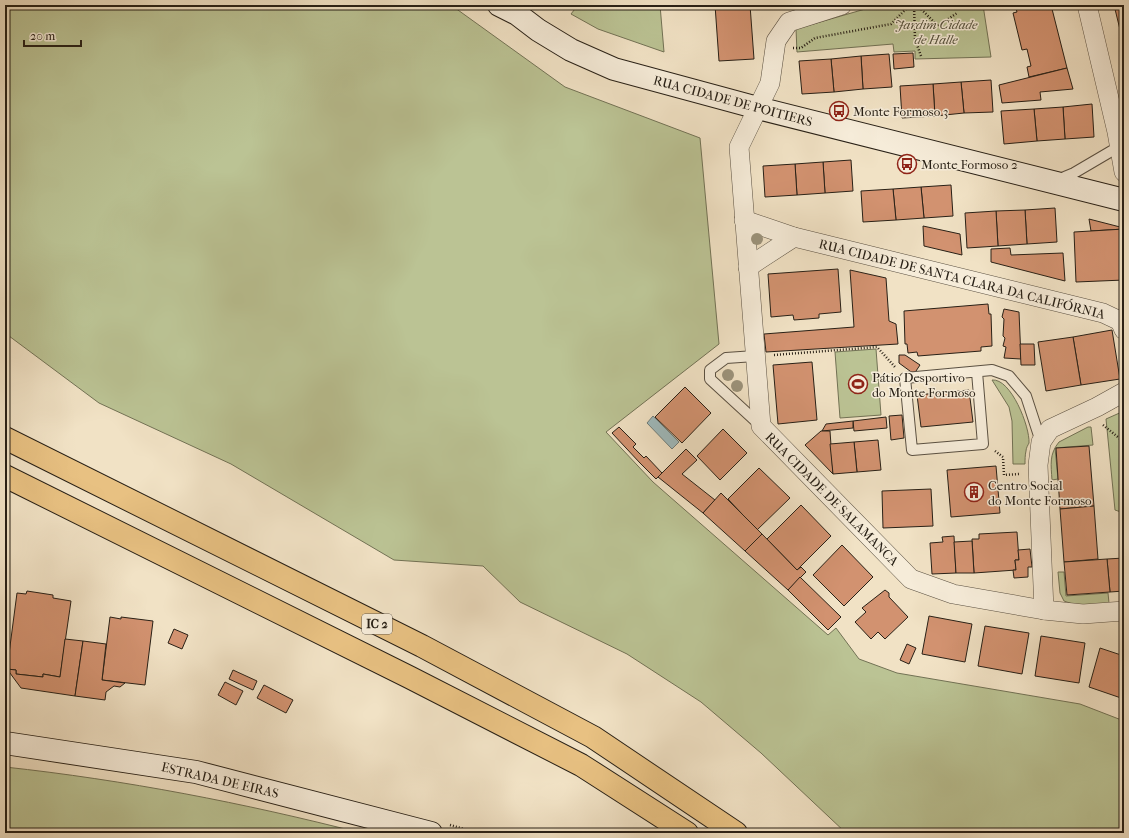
<svg xmlns="http://www.w3.org/2000/svg" width="1129" height="838" viewBox="0 0 1129 838" font-family="'IM FELL French Canon',serif">
  <style>
    .green { fill: #bbc394; stroke: #727255 }
    .water { fill: #9fbbbe; stroke: #6f7d7b }
    .building { fill: #d29270; stroke: #282016 }
    .lines { fill: none; stroke-linecap: round; stroke-linejoin: round }
    .lane-casing { stroke: #5a5042; stroke-width: 12 }
    .street-casing { stroke: #5a5042; stroke-width: 20 }
    .secondary-casing { stroke: #282016; stroke-width: 24 }
    .highway-casing { stroke: #282016; stroke-width: 24 }
    .path { stroke: #282016; stroke-width: 2.5; stroke-dasharray: 1 2; stroke-linecap: butt }
    .lane { stroke: #f6ecd9; stroke-width: 10 }
    .street { stroke: #f6ecd9; stroke-width: 19 }
    .secondary { stroke: #f6ecd9; stroke-width: 22 }
    .highway { stroke: #e8c182; stroke-width: 22 }
    .tree { fill: #9b927a }
    .labels { text-anchor: middle; dominant-baseline: central; stroke-width: 3; stroke-linejoin: round; paint-order: stroke }
    .shield { fill: #f6ecd9; stroke: #665d50; stroke-width: 1 }
    .shield-label { font-size: 12px; font-weight: bold; fill: #282016 }
    .park-label { font-size: 13px; font-style: italic; fill: #54513c; stroke: #f6ecd9 }
    .street-label { font-size: 13px; fill: #282016; stroke: #f6ecd9 }
    .poi-label { font-size: 13px; fill: #282016; stroke: #f6ecd9; text-anchor: start }
  </style>
  <rect width="100%" height="100%" fill="#f1e2c5"/>
  <filter id="stains"><feTurbulence type="fractalNoise" baseFrequency=".005" numOctaves="4"/><feColorMatrix values="0 0 0 0 .2 0 0 0 0 .09 0 0 0 0 .02 0 0 0 .5 -.17"/></filter>
  <radialGradient id="worn" r=".72"><stop offset=".6" stop-color="#630" stop-opacity="0"/><stop offset="1" stop-color="#630" stop-opacity=".3"/></radialGradient>
  <g class="green">
    <path d="M5,5H451L565,87L700,138L719,344L606,432L653,482L828,635L836,628L859,659L897,673L1080,704L1124,721V833H846L761,753L701,702L627,654L520,602L483,566L394,560L231,464L99,403L5,333Z"/>
    <path d="M578,5H660L664,52L598,29L571,14Z"/>
    <path d="M879,5H983L991,57L915,59V51L894,52L893,44L797,52L796,29Z"/>
    <path d="M876,349L881,415L840,418L835,352Z"/>
    <path d="M992,380C1011,378 1030,427 1029,443C1028,445 1026,448 1026,451C1025,455 1025,460 1025,464H1013L1012,421L1009,407Z"/>
    <path d="M1124,411V513L1115,510L1106,419Z"/>
    <path d="M1088,427H1091L1093,445L1055,448L1058,479L1052,480C1051,465 1049,454 1059,442Z"/>
    <path d="M1058,572H1064L1066,596L1108,593L1109,603L1078,606L1064,601L1060,593Z"/>
    <path d="M5,767C125,780 244,803 361,833H5Z"/>
  </g>
  <path class="water" d="M653,416L679,442L672,449L647,423Z"/>
  <g class="building">
    <path d="M715,5H750L754,59L719,61Z"/>
    <path d="M1015,5H1051L1067,68L1029,77L1027,67L1031,66L1027,49L1022,50L1013,13L1017,12Z"/>
    <path d="M1114,5H1124V46Z"/>
    <path d="M913,53L914,67L894,69L893,54Z"/>
    <path d="M889,54L892,87L863,89L861,56Z"/>
    <path d="M861,56L863,89L834,92L831,59Z"/>
    <path d="M831,59L834,92L802,94L799,61Z"/>
    <path d="M1067,68L1073,89L1040,92L1041,100L1002,103L999,85Z"/>
    <path d="M991,80L993,112L964,113L961,82Z"/>
    <path d="M961,82L964,113L935,116L933,84Z"/>
    <path d="M933,84L935,116L902,118L900,86Z"/>
    <path d="M1092,104L1094,137L1065,139L1063,107Z"/>
    <path d="M1063,107L1065,139L1037,141L1034,109Z"/>
    <path d="M1034,109L1037,141L1004,144L1001,111Z"/>
    <path d="M851,160L853,191L825,193L823,162Z"/>
    <path d="M823,162L825,193L797,195L795,164Z"/>
    <path d="M795,164L797,195L765,197L763,166Z"/>
    <path d="M951,185L953,216L924,218L921,187Z"/>
    <path d="M921,187L924,218L896,220L893,189Z"/>
    <path d="M893,189L896,220L863,222L861,191Z"/>
    <path d="M1055,208L1057,242L1027,244L1025,210Z"/>
    <path d="M1025,210L1027,244L998,246L996,211Z"/>
    <path d="M996,211L998,246L967,248L965,213Z"/>
    <path d="M1089,219L1124,228V229L1091,231Z"/>
    <path d="M923,226L960,234L962,255L924,246Z"/>
    <path d="M1124,229V280L1076,282L1074,232Z"/>
    <path d="M1010,248L1011,255L1063,253L1065,281L991,262V249Z"/>
    <path d="M838,269L841,312L819,314V318L794,320L793,315L771,317L768,274Z"/>
    <path d="M850,270L886,278L889,321L896,324L898,344L766,352L764,334L854,327Z"/>
    <path d="M988,304L989,314H991L992,346L981,347V351L918,356L917,352L908,353L907,344H905L904,311Z"/>
    <path d="M1004,309L1019,312L1021,359L1004,358L1006,347L1003,346L1005,338L1003,336L1004,319L1002,317Z"/>
    <path d="M1112,330L1120,379L1081,385L1073,337Z"/>
    <path d="M1073,337L1081,385L1046,391L1038,342Z"/>
    <path d="M1020,344H1034L1035,365H1021Z"/>
    <path d="M899,355H905L920,365L914,374L899,363Z"/>
    <path d="M812,362L817,420L778,424L773,365Z"/>
    <path d="M685,387L711,413L682,443L655,417Z"/>
    <path d="M969,390L973,422L921,427L917,395Z"/>
    <path d="M902,415L904,438L891,440L889,416Z"/>
    <path d="M886,417L887,428L854,431L853,421Z"/>
    <path d="M853,421V428L822,431L826,424Z"/>
    <path d="M619,427L636,444L633,447L644,458L646,456L662,473L656,479L640,463L612,433Z"/>
    <path d="M723,429L747,453L720,480L697,456Z"/>
    <path d="M821,431H830L833,474L805,445Z"/>
    <path d="M878,440L881,470L857,472L854,442Z"/>
    <path d="M854,442L857,472L833,474L830,444Z"/>
    <path d="M1089,446L1094,506L1060,509L1056,448Z"/>
    <path d="M686,449L697,460L682,474L715,500L703,513L658,477Z"/>
    <path d="M996,466L1000,513L951,517L947,470Z"/>
    <path d="M759,468L790,498L757,530L728,499Z"/>
    <path d="M931,489L933,526L883,528L882,491Z"/>
    <path d="M721,493L762,534L745,551L703,513Z"/>
    <path d="M801,505L831,536L797,570L767,539Z"/>
    <path d="M1094,506L1098,559L1064,562L1060,509Z"/>
    <path d="M1017,532L1019,560H1015L1016,570L974,573L972,539H979V534Z"/>
    <path d="M762,534L797,570L801,567L806,572L788,590L745,551Z"/>
    <path d="M954,536L956,573L932,574L930,543L943,542L942,537Z"/>
    <path d="M972,541L974,573H956L954,542Z"/>
    <path d="M842,545L873,577L844,606L813,575Z"/>
    <path d="M1030,549L1032,567H1028V577L1014,578L1013,570H1016L1015,560H1019L1018,550Z"/>
    <path d="M1124,558V591L1110,592L1107,559Z"/>
    <path d="M1107,559L1110,592L1067,595L1064,562Z"/>
    <path d="M800,577L841,617L828,630L788,590Z"/>
    <path d="M885,590L889,593V597L908,617L885,639L878,632L871,639L855,622L866,612L862,608Z"/>
    <path d="M27,591L53,595V598L71,601L60,677L43,674V677L16,674V670L7,669L17,593L26,594Z"/>
    <path d="M929,616L972,624L965,662L922,654Z"/>
    <path d="M110,617L121,619V617L153,621L145,685L102,680Z"/>
    <path d="M985,626L1029,633L1022,674L978,666Z"/>
    <path d="M174,629L188,635L182,649L168,643Z"/>
    <path d="M1041,636L1085,643L1079,683L1035,676Z"/>
    <path d="M65,639L83,641L75,696L21,688L7,669L16,670V674L43,677V674L60,677Z"/>
    <path d="M83,641L106,644L102,680L125,683L120,687L114,686L106,692L105,700L75,696Z"/>
    <path d="M907,644L916,648L909,664L900,660Z"/>
    <path d="M1100,648L1124,656V699L1089,687Z"/>
    <path d="M233,670L257,681L253,690L229,679Z"/>
    <path d="M225,682L243,691L236,705L218,695Z"/>
    <path d="M264,685L293,700L286,713L257,698Z"/>
  </g>
  <g class="lines">
    <defs>
      <g id="lane">
        <path d="M1057,180L1074,173L1120,146"/>
        <path d="M755,356L726,358L710,370V379L760,425"/>
        <path d="M977,372L983,444L912,450L905,378L992,370L1009,376L1026,396L1041,442"/>
      </g>
      <g id="street">
        <path d="M842,5L789,22L776,41L770,83L739,147L761,426L911,579L953,594L1044,610L1083,614L1124,611"/>
        <path d="M1087,5L1117,132L1124,172"/>
        <path d="M744,220L794,237L1103,313L1120,321L1124,330"/>
        <path d="M748,267L794,237"/>
        <path d="M1044,610L1038,465L1041,442L1050,429L1097,407L1124,392"/>
      </g>
      <g id="secondary">
        <path d="M499,5L517,14L538,30L571,50L614,69L758,108L1124,200"/>
        <path d="M5,743L196,772L431,833"/>
      </g>
      <g id="highway">
        <path d="M5,438L422,646L593,737L736,833"/>
        <path d="M5,476L409,677L581,765L687,833"/>
      </g>
    </defs>
    <use href="#lane" class="lane-casing"/>
    <use href="#street" class="street-casing"/>
    <use href="#secondary" class="secondary-casing"/>
    <use href="#highway" class="highway-casing"/>
    <g class="path">
      <path d="M914,5L915,39L921,56"/>
      <path d="M917,5L938,26L957,13"/>
      <path d="M793,48H801L815,38L891,24L910,5"/>
      <path d="M774,355L877,347L895,367"/>
      <path d="M1103,425L1124,442"/>
      <path d="M995,451L1003,457L1004,475L1019,474"/>
      <path d="M450,825L478,833"/>
    </g>
    <use href="#lane" class="lane"/>
    <use href="#street" class="street"/>
    <use href="#secondary" class="secondary"/>
    <use href="#highway" class="highway"/>
  </g>
  <g class="tree">
    <circle cx="757" cy="239" r="6"/>
    <circle cx="728" cy="375" r="6"/>
    <circle cx="737" cy="386" r="6"/>
  </g>
  <defs>
    <symbol id="bus-ring" viewBox="-11 -11 22 22"><circle r="9.5" fill="#f6ecd9" stroke="#8f2418" stroke-width="1.5"/><path d="M-5-6H5V4H4V6H2V4H-2V6H-4V4H-5ZM-3.5-4V0h7V-4ZM-3.5 1.2v1.5H-2V1.2ZM2 1.2v1.5H3.5V1.2Z" fill="#8f2418"/></symbol>
    <symbol id="stadium-ring" viewBox="-11 -11 22 22"><circle r="9.5" fill="#f6ecd9" stroke="#8f2418" stroke-width="1.5"/><path d="M0-5a6.5 5 0 1 0 0 10a6.5 5 0 1 0 0-10ZM-3.5-1.8h7v3.6h-7Z" fill="#8f2418"/></symbol>
    <symbol id="building-ring" viewBox="-11 -11 22 22"><circle r="9.5" fill="#f6ecd9" stroke="#8f2418" stroke-width="1.5"/><path d="M-4-6H4V6H1V3H-1V6H-4ZM-2.5-4.3h1.7v1.8h-1.7ZM.8-4.3h1.7v1.8H.8ZM-2.5-1h1.7V.8h-1.7ZM.8-1h1.7V.8H.8Z" fill="#8f2418"/></symbol>
  </defs>
  <g fill-rule="evenodd">
    <use href="#bus-ring" x="828" y="100" width="22" height="22"/>
    <use href="#bus-ring" x="896" y="153" width="22" height="22"/>
    <use href="#stadium-ring" x="847" y="373" width="22" height="22"/>
    <use href="#building-ring" x="963" y="481" width="22" height="22"/>
  </g>
  <g class="labels">
    <rect class="shield" x="362" y="614" width="30" height="20" rx="3"/>
    <g class="shield-label">
      <text x="377" y="624">IC 2</text>
    </g>
    <g class="park-label">
      <text x="936" y="24">Jardim Cidade<tspan x="936" dy="15">de Halle</tspan></text>
    </g>
    <g class="street-label">
      <text transform="translate(733 101) rotate(15)">RUA CIDADE DE POITIERS</text>
      <text transform="translate(962 279) rotate(14)">RUA CIDADE DE SANTA CLARA DA CALIFÓRNIA</text>
      <text transform="translate(832 499) rotate(45)">RUA CIDADE DE SALAMANCA</text>
      <text transform="translate(220 780) rotate(13)">ESTRADA DE EIRAS</text>
    </g>
    <g class="poi-label">
      <text x="853" y="111">Monte Formoso 3</text>
      <text x="921" y="164">Monte Formoso 2</text>
      <text x="872" y="377">Pátio Desportivo<tspan x="872" dy="15">do Monte Formoso</tspan></text>
      <text x="988" y="485">Centro Social<tspan x="988" dy="15">do Monte Formoso</tspan></text>
    </g>
  </g>
  <rect width="1129" height="838" fill="none" stroke="#f1e2c5" stroke-width="20"/>
  <rect x="6" y="6" width="1117" height="826" fill="none" stroke="#282016" stroke-width="2"/>
  <rect x="10" y="10" width="1109" height="818" fill="none" stroke="#282016"/>
  <path d="M24 40v6h57v-6" fill="none" stroke="#282016" stroke-width="2"/>
  <text x="30" y="40" font-size="12" fill="#282016" stroke="#f6ecd9" stroke-width="3" paint-order="stroke">20 m</text>
  <rect width="100%" height="100%" filter="url(#stains)"/>
  <rect width="100%" height="100%" fill="url(#worn)"/>
</svg>
